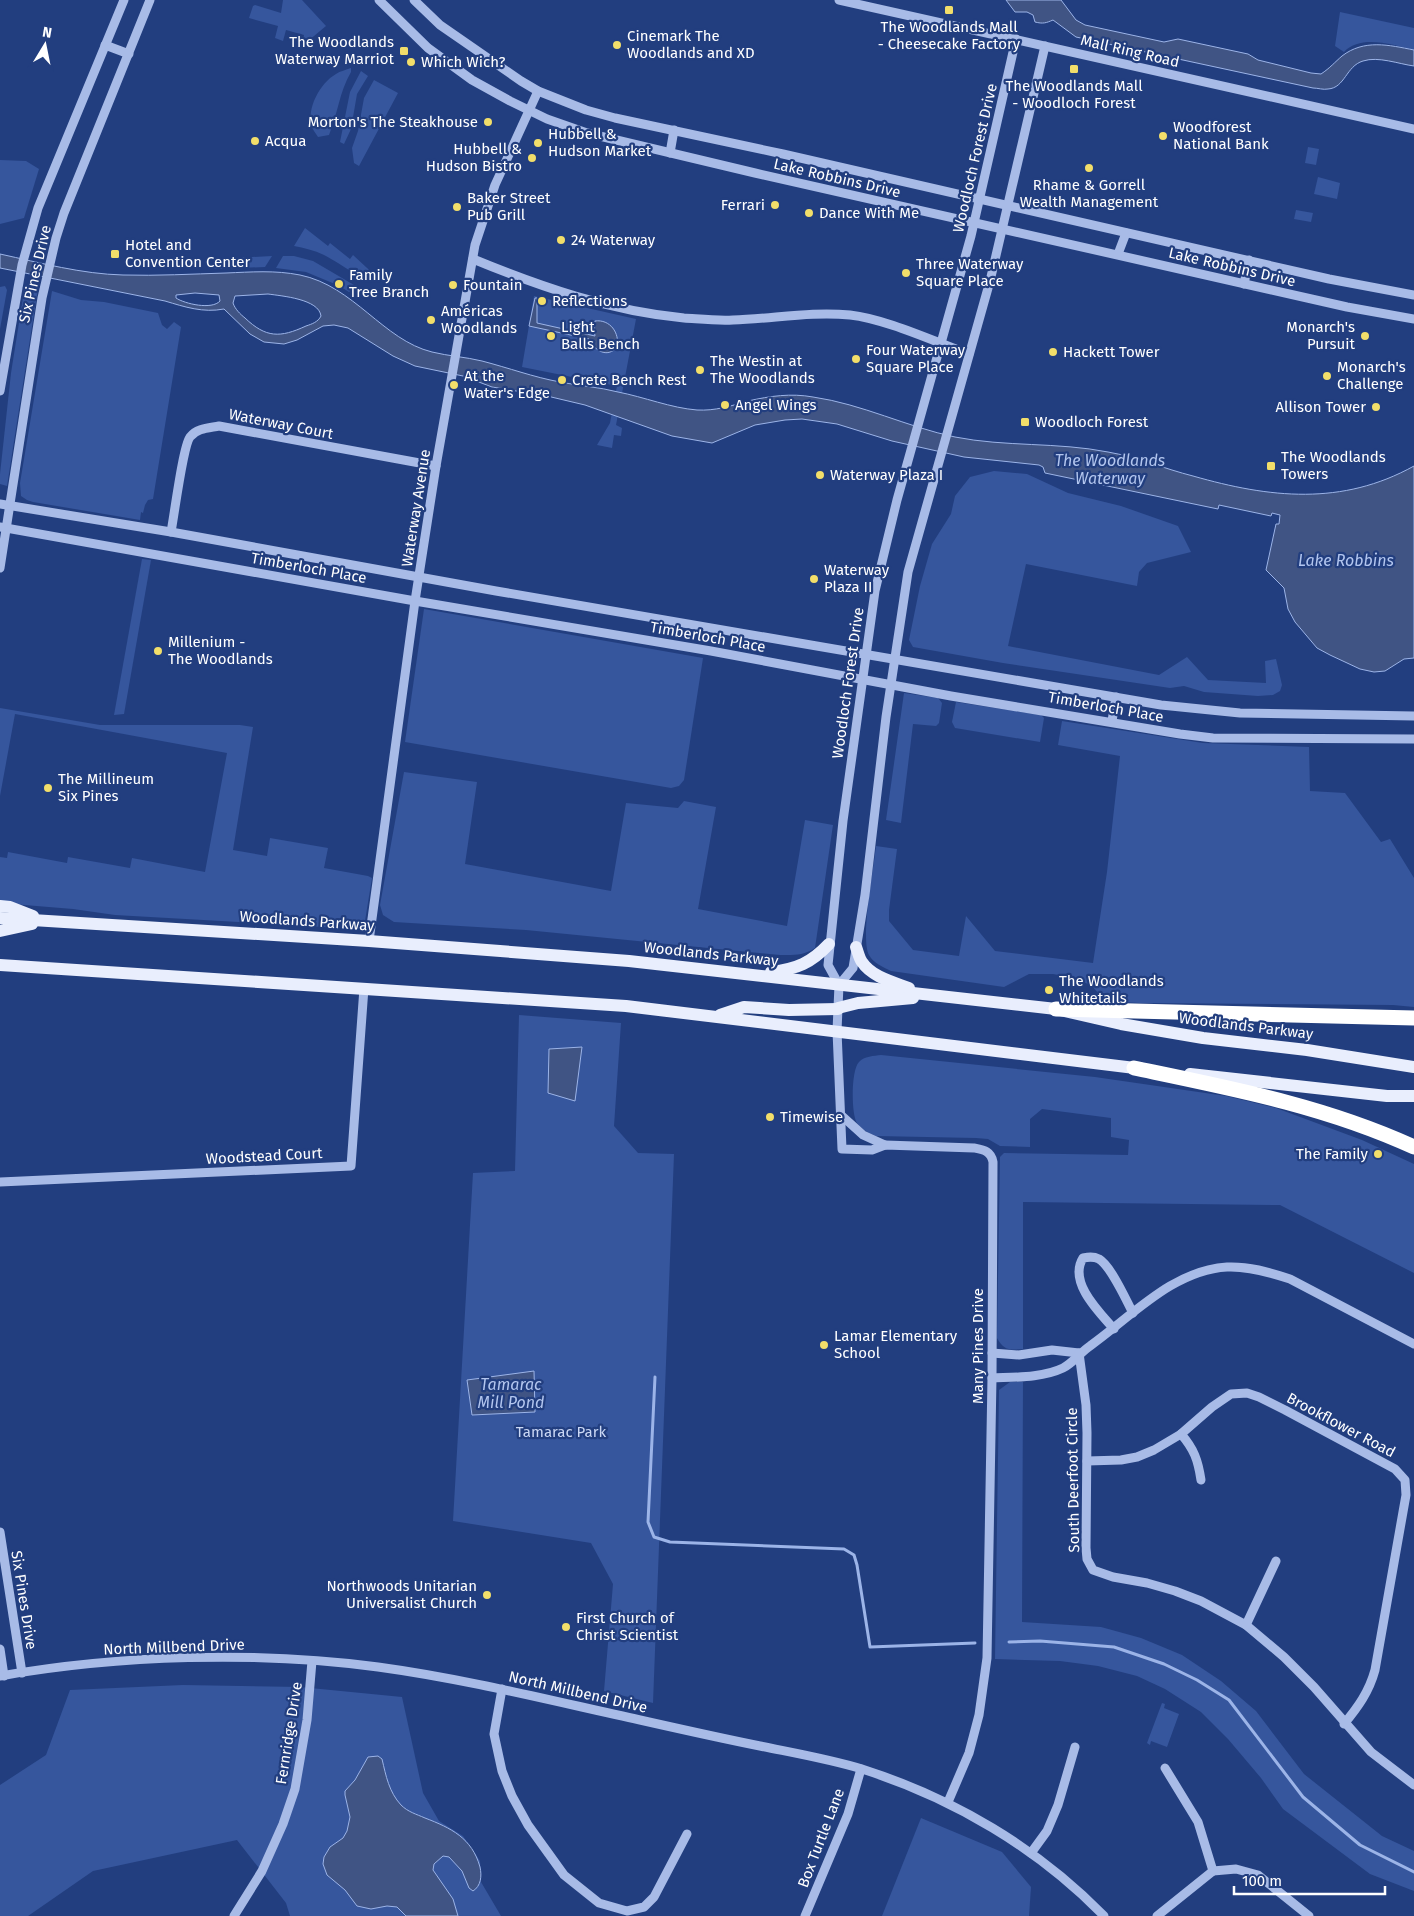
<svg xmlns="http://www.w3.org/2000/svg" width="1414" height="1916" viewBox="0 0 1414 1916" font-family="'Fira Sans',sans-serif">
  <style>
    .green { fill: #36569d }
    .water { fill: #405484; stroke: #9cb4e8; fill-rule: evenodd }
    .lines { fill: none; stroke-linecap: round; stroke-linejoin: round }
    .stream { stroke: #9cb4e8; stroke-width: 3 }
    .minor { stroke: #a8bbe7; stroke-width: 9 }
    .major { stroke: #e9eefd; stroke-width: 12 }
    .highway { stroke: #fff; stroke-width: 15 }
    .poi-dot { fill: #f2de6a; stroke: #223e7f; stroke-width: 2 }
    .labels { text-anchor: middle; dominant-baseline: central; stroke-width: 4.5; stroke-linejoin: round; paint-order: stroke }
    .poi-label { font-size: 15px; fill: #fff; stroke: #223e7f; text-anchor: start }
    .street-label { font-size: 15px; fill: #fff; stroke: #223e7f }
    .park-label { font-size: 15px; fill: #cbd8f5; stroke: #223e7f }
    .water-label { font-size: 16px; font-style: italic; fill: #b3c6ef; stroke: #223e7f }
  </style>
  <rect width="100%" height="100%" fill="#223e7f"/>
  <g class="green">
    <path d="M283,0H302L326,26L302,46L304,35L286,30L283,41L275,38L278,26L249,18L253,6L255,5L281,13Z"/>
    <path d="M1340,12L1414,28V50C1393,45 1361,34 1344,52L1335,46Z"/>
    <path d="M351,68V72C339,93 338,113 329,135L318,137C316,134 313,130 312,127C306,109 320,83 336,74C340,71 346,70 351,68Z"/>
    <path d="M361,71L368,76L357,94L351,129L344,144L340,142L350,92Z"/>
    <path d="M374,80L398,93L359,166L354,163L352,148L358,131L364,98Z"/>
    <path d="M1308,147L1319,149L1316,165L1305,163Z"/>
    <path d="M0,160L26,161L39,169L24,218L0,224Z"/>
    <path d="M1318,177L1340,183L1337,199L1314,194Z"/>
    <path d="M1296,210L1313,213L1311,222L1294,219Z"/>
    <path d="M305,228L328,246L330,243L350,259L353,255L380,280C367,285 337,261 324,255C314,250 304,248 294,246Z"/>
    <path d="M272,256L265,267L215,269L213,267L217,259Z"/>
    <path d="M283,256H294L313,261L366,292L353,290L349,292L341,287L342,285L337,282L335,284L306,272L276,268Z"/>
    <path d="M25,285L38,288L7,486L0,484V474L11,373Z"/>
    <path d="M5,286L7,290L0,329V287Z"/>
    <path d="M52,291L81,300L104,302L158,313L162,325L167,329L174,322L181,327L153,499L148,500L145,505L143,513L141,512L140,520L33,502L27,500L21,496L20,483Z"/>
    <path d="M534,296L636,319L616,425L622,428L621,436L614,435L612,448L597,445L610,423L617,386L522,367Z"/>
    <path d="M994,471L1027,474L1068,493L1121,506L1178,526L1191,552L1147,563L1139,572L1137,586L1026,564L1008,646L1159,675L1187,657L1208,680L1266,683L1265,661L1276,659L1282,685L1280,691L1273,695L1258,696L1204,692L1184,686L1170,688L1003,663L913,647L909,640L920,586L932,544L951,514L955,496L970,477Z"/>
    <path d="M142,559L151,560L124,714L114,715Z"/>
    <path d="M424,609L703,658L684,780L679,786L671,788L405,742Z"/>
    <path d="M904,693L938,698L942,703L939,723L936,726L913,724L901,823L886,820Z"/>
    <path d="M956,702L1041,715L1044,718L1040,742L955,728L952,722Z"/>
    <path d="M0,708L100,725H240L253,727L233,850L267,856L270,838L328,848L324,868L368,876L372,878L365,921L358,929L115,915L73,909L0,903V857L7,858L8,852L67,863L68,857L130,868L132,858L205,872L227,753L15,714L0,796Z"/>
    <path d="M1062,721L1203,743L1309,747L1310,791L1345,793L1381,842L1390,839L1414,878V1007L1393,1005L1139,1003L1105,1001L1092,986L1075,978L1053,974H1029L1004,987L891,971C883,967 873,963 869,955C860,938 874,867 876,846L897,849L889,910V921L913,950L959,956L966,916L995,951L1093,963L1107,872L1120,756L1058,745Z"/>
    <path d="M404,772L477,782L465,864L611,891L626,803L678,808L684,801L716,807L698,909L787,926L805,820L833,825L815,948C803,956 793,955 780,955L526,930L394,922L383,915L380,905Z"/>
    <path d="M519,1015L621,1023L614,1126L638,1153L674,1154L653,1703L604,1691L613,1584L591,1543L453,1521L473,1173L515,1171Z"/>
    <path d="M881,1055L1095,1077L1226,1096L1276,1108L1362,1140L1414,1164V1273L1280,1205L1023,1202V1349C1010,1350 1004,1351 997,1338L1000,1157L1004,1153L1128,1155L1129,1140L1111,1137V1118L1042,1109L1030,1119V1147L1000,1146L988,1139L976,1138L876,1136C869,1133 862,1130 857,1123C851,1114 851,1070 859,1062C864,1056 874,1056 881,1055Z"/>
    <path d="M1010,1382H1023L1022,1622L1101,1627L1141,1638L1182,1655L1221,1681L1256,1711L1304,1774L1382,1836L1414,1851V1891L1370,1874L1283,1809L1261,1778L1228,1739L1201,1712L1165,1689L1137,1676L1098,1666L1060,1661L995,1659L999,1390Z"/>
    <path d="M183,1685L300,1687L402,1697L423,1793L439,1821L463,1836L480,1861L481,1882L501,1916H290L286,1903L237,1840L93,1871L28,1916H0V1785L46,1755L70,1690Z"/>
    <path d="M1162,1703L1165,1704L1164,1708L1179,1714L1167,1747L1151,1741L1150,1745L1147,1743Z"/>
    <path d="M921,1818L1002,1852L1031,1887L1029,1916H882Z"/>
  </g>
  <g class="water">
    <path d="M1006,0H1061L1076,20L1085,25L1164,42L1178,39L1248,54L1258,60L1311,73L1321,74C1330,68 1335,62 1342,56C1364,39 1389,45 1414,50V66C1399,64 1378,56 1363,61C1346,66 1345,88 1328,89C1323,90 1318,88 1313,88L1076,37L1053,20C1046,23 1043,24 1035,22L1033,15L1027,12H1015Z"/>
    <path d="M0,254C41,263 82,274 123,275C157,276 192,274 226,273C251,272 275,270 300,275C354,286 383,340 432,352C448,356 466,357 482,361C509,368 533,377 560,382C580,386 599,387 618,392C644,397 671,408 697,410C715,411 731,406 748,401C770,396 791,393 813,397C862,404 907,427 955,437C1005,447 1058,442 1108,452C1137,457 1165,469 1193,476C1270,498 1342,506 1414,466V658L1404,659L1385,671L1374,672L1360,669L1330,655L1317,648L1295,622L1288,609L1284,588L1266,570L1276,524H1279L1280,515L1272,513L1271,516L1219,505L1218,509L1045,473L1043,467L1039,465L964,457L892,441L837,424L802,419L785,420L755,425L712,443L672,436L585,405L547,396L492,387L463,376L415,366L393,356L348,328L334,325L323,326L297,340L284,344L264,342L250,334L224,309C203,313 185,307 165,301L0,268ZM195,293L219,295L220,301C212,310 185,304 176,298V295ZM268,294C282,296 319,299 321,316C318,322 312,324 306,326C280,338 266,338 245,318C240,314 235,309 233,303L235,296Z"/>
    <path d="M535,298H537V323L595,336L594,329L595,321C610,319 620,333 617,347C607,359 594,350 589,339L529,326Z"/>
    <path d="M582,1047L575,1101L548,1093L549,1049Z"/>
    <path d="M534,1371L535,1412L472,1415L467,1380Z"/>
    <path d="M378,1756L382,1759C386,1776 389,1792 401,1805C408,1812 416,1814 425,1818C451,1828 472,1838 480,1867C482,1876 481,1886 473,1891L469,1888L462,1871L449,1857L443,1856L434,1864L433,1870L453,1899L458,1916H406L397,1907L387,1906L371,1909L357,1906L345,1890L327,1875L323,1864L324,1857L330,1847L343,1838L347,1831L350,1817L345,1795V1791L355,1780L368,1757Z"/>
  </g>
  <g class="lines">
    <g class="stream">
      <path d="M655,1377L648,1522L654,1537L670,1542L844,1549L854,1555L857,1565L870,1647L975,1643"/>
      <path d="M1009,1642L1040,1641L1114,1647L1164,1664L1197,1680L1229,1700L1303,1797L1360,1845L1414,1872"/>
    </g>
    <g class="minor">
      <path d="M379,0L428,48L472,80L510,101L547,119L587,133L755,173L1347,307L1414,319"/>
      <path d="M414,0L440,25L521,81L538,91L586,110L615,118L783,154L1329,279L1414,295"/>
      <path d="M839,0L1414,129"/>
      <path d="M105,45L129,54"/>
      <path d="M670,153L674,130"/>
      <path d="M1118,254L1126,233"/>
      <path d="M473,259C541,287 610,311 684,318C700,319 717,321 733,320C772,319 811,311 850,315C886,319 935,342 969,354"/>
      <path d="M1244,284L1249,260"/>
      <path d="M0,391L22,265L38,208L124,0"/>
      <path d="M0,504L171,532L496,591L1161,705L1240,713L1414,716"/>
      <path d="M0,527L415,601L711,651L951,696L1180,734L1213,738L1414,739"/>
      <path d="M171,532C174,517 183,446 190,437C197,428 209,428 219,426L436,466"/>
      <path d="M0,568L42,298L56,238L64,213L150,0"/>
      <path d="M1112,721L1116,697"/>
      <path d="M369,941L415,601L436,466L475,245L495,185L538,91"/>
      <path d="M839,985L853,968L865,895L886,717L908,572L990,281L1045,46"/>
      <path d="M842,1116L863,1135L885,1145"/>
      <path d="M0,1182L351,1166L364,988"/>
      <path d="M1114,1329C1099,1312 1068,1282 1083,1258C1088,1257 1093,1256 1099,1259C1111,1266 1126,1300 1133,1313"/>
      <path d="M992,1353L1019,1355L1052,1350L1079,1353"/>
      <path d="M1079,1353L1086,1405L1087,1433L1086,1548L1087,1559L1093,1570L1113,1577L1147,1583L1175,1591L1201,1601L1246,1625L1284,1657L1314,1687L1371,1752L1414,1785"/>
      <path d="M992,1378C1015,1377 1042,1378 1063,1368C1073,1363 1081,1352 1090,1346C1131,1317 1173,1270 1227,1267C1248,1266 1269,1272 1290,1279L1414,1344"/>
      <path d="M1181,1434C1194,1449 1198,1460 1201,1480"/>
      <path d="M1087,1461L1121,1460L1137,1457L1154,1450L1181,1434L1212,1407L1231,1394L1247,1393L1259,1397L1285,1410L1395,1469L1405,1480L1406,1495L1375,1670C1369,1692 1358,1707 1344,1724"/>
      <path d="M0,1532L22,1673"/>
      <path d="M1246,1625L1276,1561"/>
      <path d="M0,1649L4,1676"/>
      <path d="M0,1676C119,1655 257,1651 378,1667C466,1679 553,1701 640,1720C680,1729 720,1738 760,1746C794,1753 829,1759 862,1769C953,1798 1038,1848 1104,1916"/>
      <path d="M502,1689L494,1734L502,1771L512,1796L528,1825L564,1875L599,1903L627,1911L644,1907L654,1897L687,1834"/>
      <path d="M1165,1768L1198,1822L1213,1871"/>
      <path d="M948,1802L969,1753L979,1715L987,1658L992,1378L993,1162C991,1151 984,1150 974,1148L885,1145L872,1150L842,1149L837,1031L839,985L828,965L843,821L875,591L897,500L971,236L1016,39"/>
      <path d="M1031,1853L1047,1831L1058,1805L1075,1747"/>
      <path d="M1213,1871L1236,1869L1258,1875L1309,1916"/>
      <path d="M234,1916L262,1871L283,1824L295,1789L307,1720L312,1661"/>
      <path d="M805,1916L848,1814L861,1769"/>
      <path d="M1157,1916L1213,1871"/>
    </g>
    <g class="major">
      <path d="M0,906L10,907L33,916"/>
      <path d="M0,918L369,941L629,961L1056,1009L1121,1024L1203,1038L1307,1050L1414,1067"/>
      <path d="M0,931L32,924"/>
      <path d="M856,947C858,952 859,958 862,962C872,977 893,982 909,988"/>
      <path d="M0,965L626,1006L1143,1069"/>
      <path d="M771,972C797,969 811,963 829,944"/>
      <path d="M838,1008L858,1003L913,998"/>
      <path d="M720,1015L744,1007L789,1010L838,1009"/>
      <path d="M1190,1074L1387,1096H1414"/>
    </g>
    <g class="highway">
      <path d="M1056,1009L1414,1018"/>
      <path d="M1134,1068C1230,1088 1325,1106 1414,1147"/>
    </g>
  </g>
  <g class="poi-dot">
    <rect x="944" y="5" width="10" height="10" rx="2.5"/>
    <circle cx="617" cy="45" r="5"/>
    <rect x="399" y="46" width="10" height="10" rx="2.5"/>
    <circle cx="411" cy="62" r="5"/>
    <rect x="1069" y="64" width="10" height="10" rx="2.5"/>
    <circle cx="488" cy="122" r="5"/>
    <circle cx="1163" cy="136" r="5"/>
    <circle cx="255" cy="141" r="5"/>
    <circle cx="538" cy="143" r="5"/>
    <circle cx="532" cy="158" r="5"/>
    <circle cx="1089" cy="168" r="5"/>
    <circle cx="775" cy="205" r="5"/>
    <circle cx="457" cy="207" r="5"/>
    <circle cx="809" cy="213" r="5"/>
    <circle cx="561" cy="240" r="5"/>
    <rect x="110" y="249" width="10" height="10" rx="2.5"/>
    <circle cx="906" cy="273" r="5"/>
    <circle cx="339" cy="284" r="5"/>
    <circle cx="453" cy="285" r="5"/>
    <circle cx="542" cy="301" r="5"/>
    <circle cx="431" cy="320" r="5"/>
    <circle cx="551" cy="336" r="5"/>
    <circle cx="1365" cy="336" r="5"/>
    <circle cx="1053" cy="352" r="5"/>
    <circle cx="856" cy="359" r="5"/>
    <circle cx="700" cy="370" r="5"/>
    <circle cx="1327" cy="376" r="5"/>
    <circle cx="562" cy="380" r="5"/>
    <circle cx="454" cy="385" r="5"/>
    <circle cx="725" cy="405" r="5"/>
    <circle cx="1376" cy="407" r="5"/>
    <rect x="1020" y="417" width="10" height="10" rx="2.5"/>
    <rect x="1266" y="461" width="10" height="10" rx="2.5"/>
    <circle cx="820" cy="475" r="5"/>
    <circle cx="814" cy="579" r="5"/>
    <circle cx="158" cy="651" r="5"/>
    <circle cx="48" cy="788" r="5"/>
    <circle cx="1049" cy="990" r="5"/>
    <circle cx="770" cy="1117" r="5"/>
    <circle cx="1378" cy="1154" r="5"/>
    <circle cx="824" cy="1345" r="5"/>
    <circle cx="487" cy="1595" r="5"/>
    <circle cx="566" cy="1627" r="5"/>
  </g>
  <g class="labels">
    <g class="poi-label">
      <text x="949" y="27" text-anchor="middle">The Woodlands Mall<tspan x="949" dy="17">- Cheesecake Factory</tspan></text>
      <text x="627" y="36">Cinemark The<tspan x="627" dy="17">Woodlands and XD</tspan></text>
      <text x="394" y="42" text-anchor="end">The Woodlands<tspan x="394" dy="17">Waterway Marriot</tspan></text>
      <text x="421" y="62">Which Wich?</text>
      <text x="1074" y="86" text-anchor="middle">The Woodlands Mall<tspan x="1074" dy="17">- Woodloch Forest</tspan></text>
      <text x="478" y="122" text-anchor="end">Morton's The Steakhouse</text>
      <text x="1173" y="127">Woodforest<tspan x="1173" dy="17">National Bank</tspan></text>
      <text x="548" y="134">Hubbell &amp;<tspan x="548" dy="17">Hudson Market</tspan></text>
      <text x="265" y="141">Acqua</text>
      <text x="522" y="149" text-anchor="end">Hubbell &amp;<tspan x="522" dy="17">Hudson Bistro</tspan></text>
      <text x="1089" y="185" text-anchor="middle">Rhame &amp; Gorrell<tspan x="1089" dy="17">Wealth Management</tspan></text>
      <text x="467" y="198">Baker Street<tspan x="467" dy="17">Pub Grill</tspan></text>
      <text x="765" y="205" text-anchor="end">Ferrari</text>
      <text x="819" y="213">Dance With Me</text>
      <text x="571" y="240">24 Waterway</text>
      <text x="125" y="245">Hotel and<tspan x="125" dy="17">Convention Center</tspan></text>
      <text x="916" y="264">Three Waterway<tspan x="916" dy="17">Square Place</tspan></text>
      <text x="349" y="275">Family<tspan x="349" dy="17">Tree Branch</tspan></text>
      <text x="463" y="285">Fountain</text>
      <text x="552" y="301">Reflections</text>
      <text x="441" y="311">Américas<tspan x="441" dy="17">Woodlands</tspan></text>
      <text x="561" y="327">Light<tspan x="561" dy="17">Balls Bench</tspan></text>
      <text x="1355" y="327" text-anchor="end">Monarch's<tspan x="1355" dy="17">Pursuit</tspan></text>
      <text x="866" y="350">Four Waterway<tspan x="866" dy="17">Square Place</tspan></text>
      <text x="1063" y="352">Hackett Tower</text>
      <text x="710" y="361">The Westin at<tspan x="710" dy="17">The Woodlands</tspan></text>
      <text x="1337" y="367">Monarch's<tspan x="1337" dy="17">Challenge</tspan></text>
      <text x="464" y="376">At the<tspan x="464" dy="17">Water's Edge</tspan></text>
      <text x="572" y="380">Crete Bench Rest</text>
      <text x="735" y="405">Angel Wings</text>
      <text x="1366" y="407" text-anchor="end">Allison Tower</text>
      <text x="1035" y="422">Woodloch Forest</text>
      <text x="1281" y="457">The Woodlands<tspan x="1281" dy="17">Towers</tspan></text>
      <text x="830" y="475">Waterway Plaza I</text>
      <text x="824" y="570">Waterway<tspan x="824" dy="17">Plaza II</tspan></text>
      <text x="168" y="642">Millenium -<tspan x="168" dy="17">The Woodlands</tspan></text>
      <text x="58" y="779">The Millineum<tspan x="58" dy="17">Six Pines</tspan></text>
      <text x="1059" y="981">The Woodlands<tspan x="1059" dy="17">Whitetails</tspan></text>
      <text x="780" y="1117">Timewise</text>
      <text x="1368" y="1154" text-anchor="end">The Family</text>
      <text x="834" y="1336">Lamar Elementary<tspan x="834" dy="17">School</tspan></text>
      <text x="477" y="1586" text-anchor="end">Northwoods Unitarian<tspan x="477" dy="17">Universalist Church</tspan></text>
      <text x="576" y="1618">First Church of<tspan x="576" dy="17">Christ Scientist</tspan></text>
    </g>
    <g class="street-label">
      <text transform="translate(1130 51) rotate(13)">Mall Ring Road</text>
      <text transform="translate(975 158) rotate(-77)">Woodloch Forest Drive</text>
      <text transform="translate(837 178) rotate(13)">Lake Robbins Drive</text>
      <text transform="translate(1232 267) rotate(13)">Lake Robbins Drive</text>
      <text transform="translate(35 274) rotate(-77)">Six Pines Drive</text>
      <text transform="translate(281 424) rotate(11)">Waterway Court</text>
      <text transform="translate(416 508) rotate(-81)">Waterway Avenue</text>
      <text transform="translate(309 568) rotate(10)">Timberloch Place</text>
      <text transform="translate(708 637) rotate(10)">Timberloch Place</text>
      <text transform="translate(848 683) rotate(-82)">Woodloch Forest Drive</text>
      <text transform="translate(1106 707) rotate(10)">Timberloch Place</text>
      <text transform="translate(307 921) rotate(4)">Woodlands Parkway</text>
      <text transform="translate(711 954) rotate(6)">Woodlands Parkway</text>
      <text transform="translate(1246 1026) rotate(7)">Woodlands Parkway</text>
      <text transform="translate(264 1156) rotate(-3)">Woodstead Court</text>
      <text transform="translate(978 1346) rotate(-90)">Many Pines Drive</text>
      <text transform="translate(1341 1425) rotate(28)">Brookflower Road</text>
      <text transform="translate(1073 1480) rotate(-91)">South Deerfoot Circle</text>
      <text transform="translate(24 1600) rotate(81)">Six Pines Drive</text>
      <text transform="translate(174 1647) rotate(-2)">North Millbend Drive</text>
      <text transform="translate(578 1692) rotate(13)">North Millbend Drive</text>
      <text transform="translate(289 1733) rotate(-81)">Fernridge Drive</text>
      <text transform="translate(821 1838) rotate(-69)">Box Turtle Lane</text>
    </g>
    <g class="park-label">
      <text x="561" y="1432">Tamarac Park</text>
    </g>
    <g class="water-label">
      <text x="1110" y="460">The Woodlands<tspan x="1110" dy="18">Waterway</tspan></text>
      <text x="1346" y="560">Lake Robbins</text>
      <text x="511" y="1384">Tamarac<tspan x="511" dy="18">Mill Pond</tspan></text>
    </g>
  </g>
  <g transform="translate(45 45) rotate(10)" stroke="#223e7f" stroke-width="4" paint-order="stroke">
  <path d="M0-4L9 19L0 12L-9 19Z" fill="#ffffff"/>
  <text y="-8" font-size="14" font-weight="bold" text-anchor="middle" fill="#ffffff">N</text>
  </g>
  <path d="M1234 1886v8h151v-8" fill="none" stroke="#ffffff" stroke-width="2.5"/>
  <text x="1242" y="1886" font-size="15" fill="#ffffff" stroke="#223e7f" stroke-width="4" paint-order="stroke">100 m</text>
</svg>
